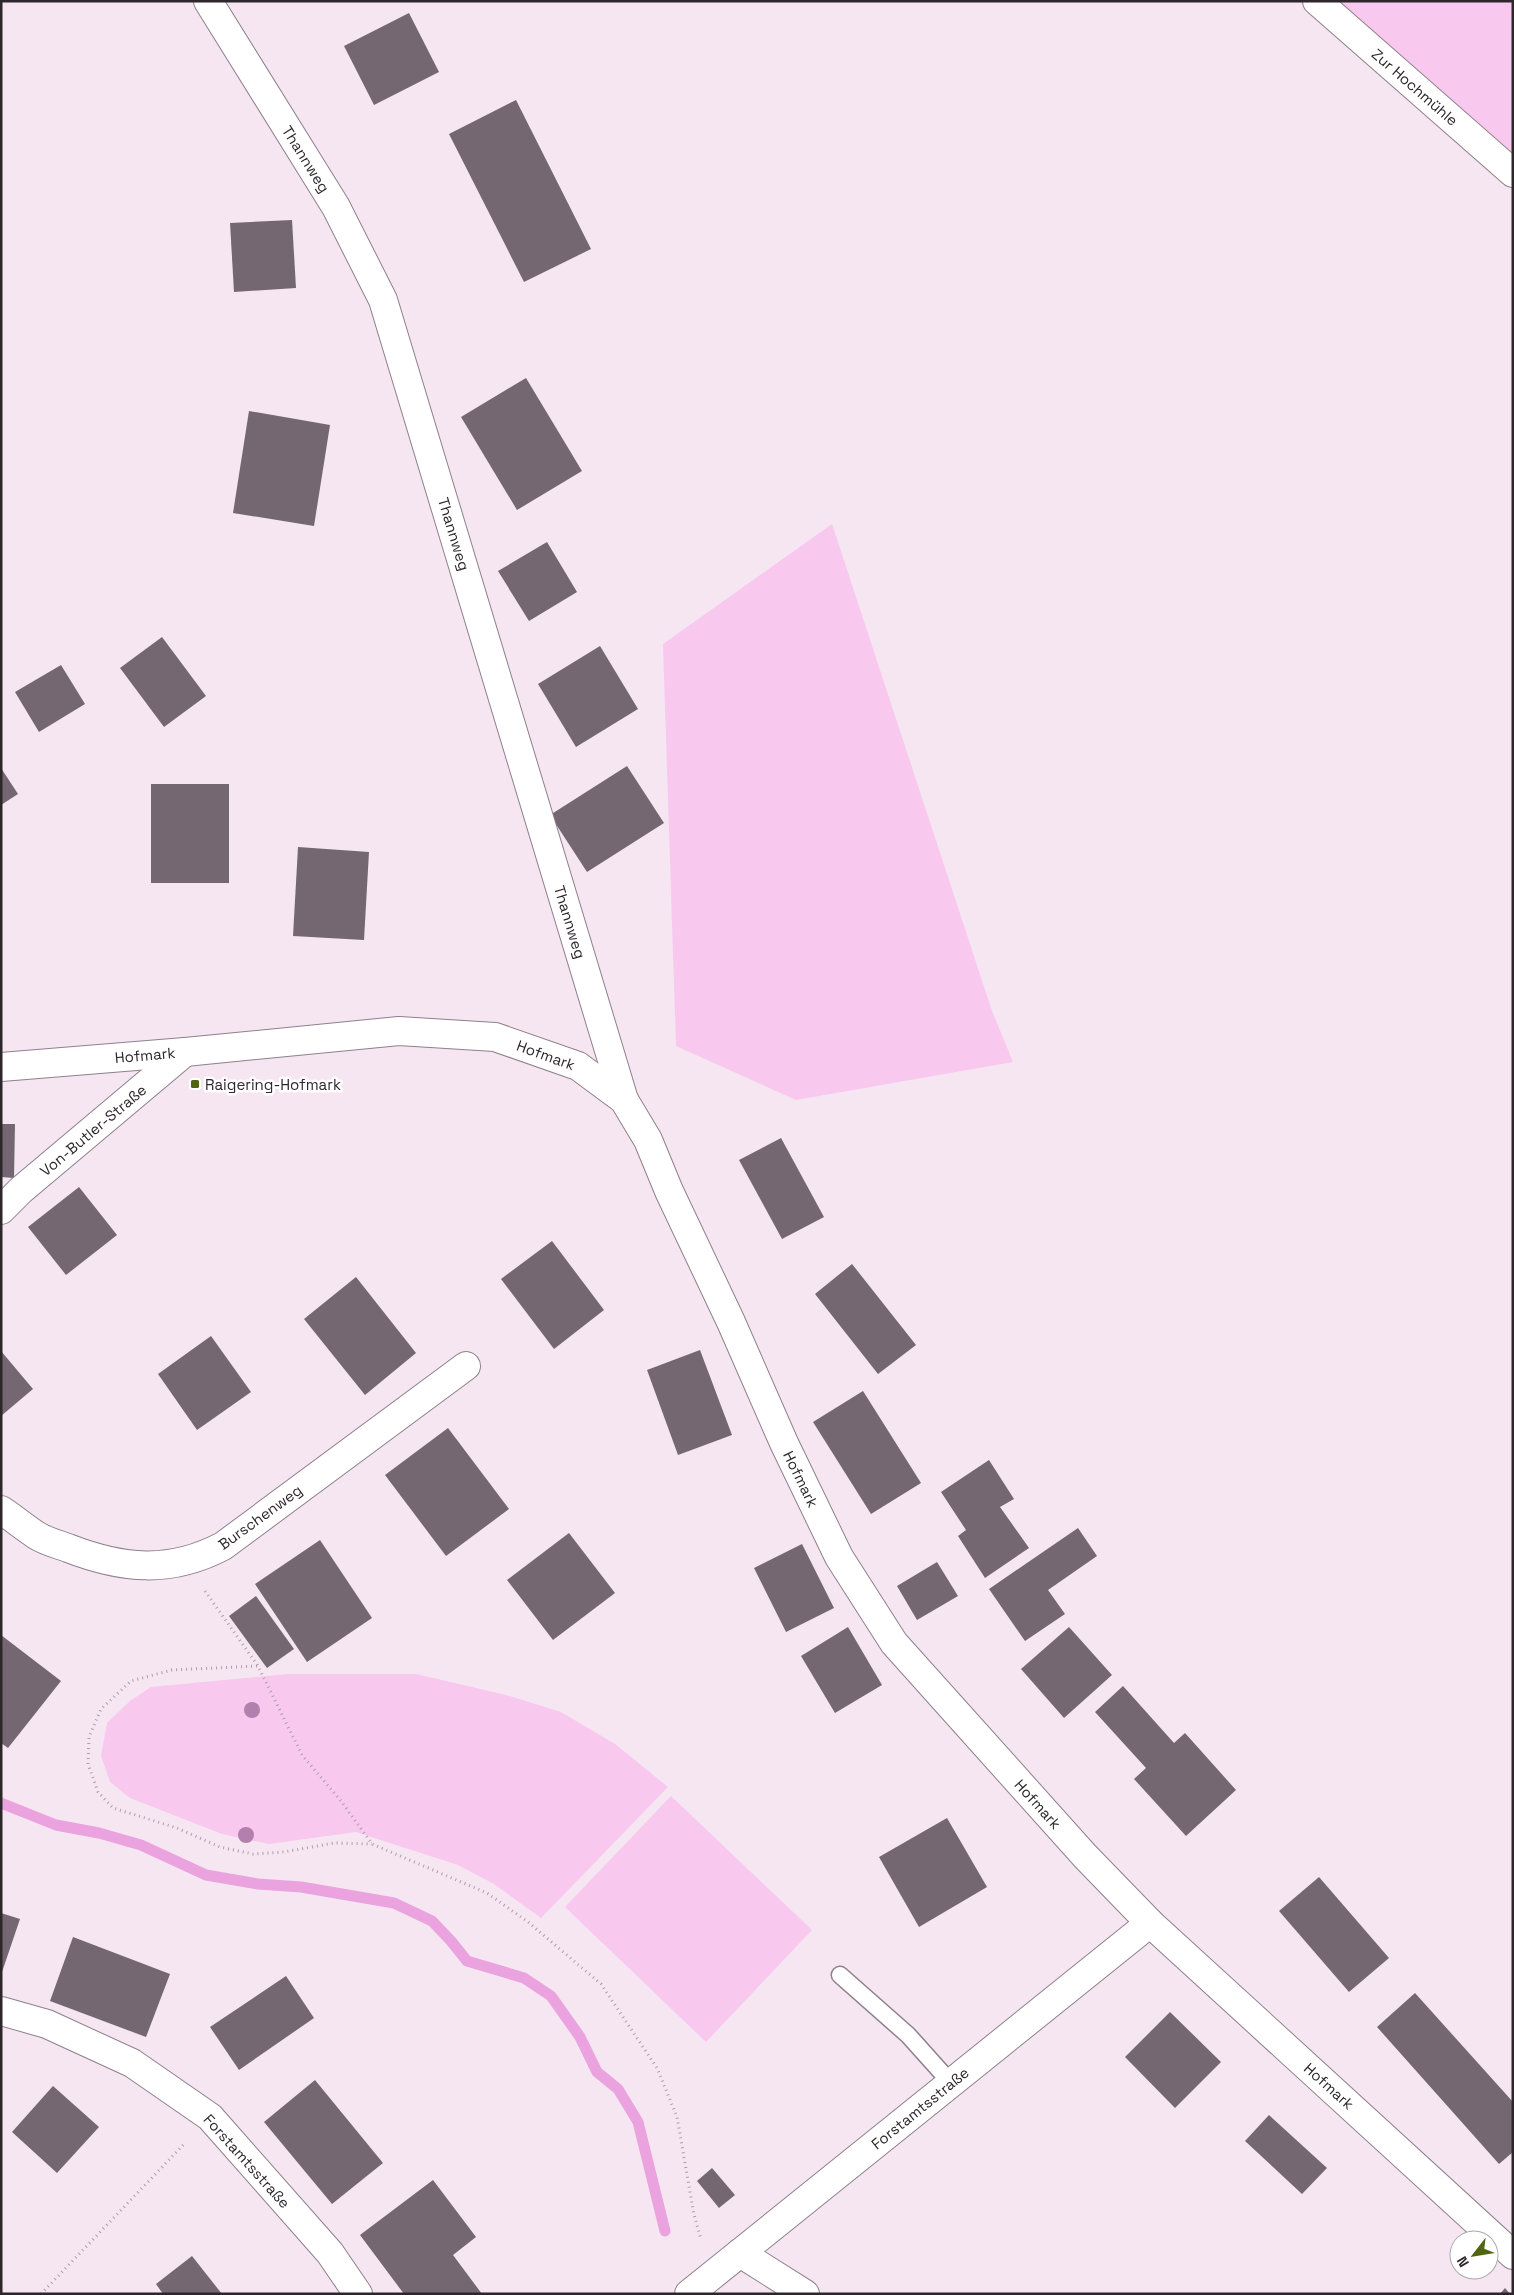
<svg xmlns="http://www.w3.org/2000/svg" width="1514" height="2295" viewBox="0 0 1514 2295" font-family="'Space Grotesk',sans-serif">
  <style>
    .green { fill: #f8c8ef }
    .lines { fill: none; stroke-linecap: round; stroke-linejoin: round }
    .stream { stroke: #eba3df; stroke-width: 11 }
    .building { fill: #746772 }
    .service-casing { stroke: #8e808b; stroke-width: 19 }
    .minor-casing { stroke: #8e808b; stroke-width: 30 }
    .tertiary-casing { stroke: #8e808b; stroke-width: 30 }
    .path { stroke: #ab9fa8; stroke-width: 3; stroke-dasharray: 1 4; stroke-linecap: butt }
    .service { stroke: #fff; stroke-width: 16 }
    .minor { stroke: #fff; stroke-width: 28 }
    .tertiary { stroke: #fff; stroke-width: 28 }
    .tree { fill: #b37fac }
    .poi-dot { fill: #51640f; stroke: #fff; stroke-width: 2 }
    .labels { text-anchor: middle; dominant-baseline: central; stroke-width: 5; stroke-linejoin: round; paint-order: stroke }
    .street-label { font-size: 15px; fill: #2d272c; stroke: #fff }
    .poi-label { font-size: 15px; fill: #2d272c; stroke: #fff; text-anchor: start }
  </style>
  <rect width="100%" height="100%" fill="#f5e6f2"/>
  <g class="green">
    <path d="M1328,1H1513V173Z"/>
    <path d="M832,524L992,1011L1013,1062L796,1100L676,1046L663,644Z"/>
    <path d="M288,1674H416L506,1695L561,1712L615,1744L668,1787L541,1918L494,1884L458,1865L356,1832L269,1844L222,1834L130,1798L110,1782L101,1756L107,1723L130,1701L151,1687Z"/>
    <path d="M671,1796L812,1930L706,2042L565,1907Z"/>
  </g>
  <g class="lines">
    <path class="stream" d="M1,1803L56,1825L99,1833L141,1845L206,1875L258,1884L301,1887L394,1903L432,1921L451,1941L467,1961L524,1978L551,1996L580,2037L597,2072L618,2089L638,2122L665,2231"/>
  </g>
  <g class="building">
    <path d="M409,13L439,72L374,105L344,46Z"/>
    <path d="M516,100L591,249L524,282L449,134Z"/>
    <path d="M292,220L296,288L234,292L230,223Z"/>
    <path d="M526,378L582,471L517,510L461,417Z"/>
    <path d="M249,411L330,425L314,526L233,513Z"/>
    <path d="M547,542L577,592L529,621L498,571Z"/>
    <path d="M162,637L206,696L164,727L120,668Z"/>
    <path d="M600,646L638,709L576,747L538,684Z"/>
    <path d="M61,665L85,704L39,732L15,692Z"/>
    <path d="M627,766L664,823L587,872L550,815Z"/>
    <path d="M1,768L18,794L1,805Z"/>
    <rect x="151" y="784" width="78" height="99"/>
    <path d="M298,847L369,852L364,940L293,936Z"/>
    <path d="M1,1124H15L14,1178L1,1177Z"/>
    <path d="M781,1138L824,1217L782,1239L739,1160Z"/>
    <path d="M79,1187L117,1235L66,1275L28,1227Z"/>
    <path d="M552,1241L604,1310L554,1349L501,1279Z"/>
    <path d="M852,1264L916,1345L878,1374L815,1294Z"/>
    <path d="M356,1277L416,1353L365,1395L304,1319Z"/>
    <path d="M211,1336L251,1392L197,1430L158,1374Z"/>
    <path d="M700,1350L732,1435L678,1455L647,1370Z"/>
    <path d="M1,1351L33,1389L1,1416Z"/>
    <path d="M863,1391L921,1483L871,1514L813,1422Z"/>
    <path d="M448,1428L509,1509L446,1556L385,1475Z"/>
    <path d="M989,1460L1014,1499L1000,1507L1029,1548L985,1578L958,1536L966,1530L941,1492Z"/>
    <path d="M1078,1528L1097,1556L1048,1590L1065,1614L1025,1641L989,1589Z"/>
    <path d="M569,1533L615,1593L553,1640L507,1580Z"/>
    <path d="M320,1540L372,1618L307,1662L255,1584Z"/>
    <path d="M802,1544L834,1608L786,1632L754,1568Z"/>
    <path d="M937,1562L958,1596L917,1620L897,1586Z"/>
    <path d="M256,1596L294,1649L267,1668L229,1616Z"/>
    <path d="M848,1627L882,1685L835,1713L801,1656Z"/>
    <path d="M1069,1627L1112,1675L1064,1718L1021,1669Z"/>
    <path d="M1,1635L61,1681L8,1748L1,1743Z"/>
    <path d="M1123,1686L1174,1743L1185,1733L1236,1790L1186,1836L1134,1779L1146,1768L1095,1712Z"/>
    <path d="M947,1818L987,1887L919,1927L879,1857Z"/>
    <path d="M1319,1877L1389,1958L1349,1992L1279,1911Z"/>
    <path d="M1,1913L20,1919L2,1972H1Z"/>
    <path d="M73,1937L170,1974L146,2037L50,2001Z"/>
    <path d="M286,1976L314,2018L239,2070L210,2027Z"/>
    <path d="M1415,1993L1513,2102V2152L1499,2164L1377,2027Z"/>
    <path d="M1170,2012L1221,2062L1175,2108L1125,2057Z"/>
    <path d="M315,2080L383,2163L332,2204L264,2122Z"/>
    <path d="M53,2086L99,2127L57,2173L12,2132Z"/>
    <path d="M1269,2115L1327,2168L1302,2194L1245,2141Z"/>
    <path d="M712,2168L735,2195L719,2208L697,2181Z"/>
    <path d="M433,2180L476,2237L453,2255L482,2294H404L360,2235Z"/>
    <path d="M192,2256L222,2294H163L156,2284Z"/>
    <path d="M1505,2288L1510,2294H1500Z"/>
  </g>
  <g class="lines">
    <defs>
      <path id="service" d="M840,1975L908,2035L951,2083"/>
      <g id="minor">
        <path d="M208,1L336,207L383,300L624,1100"/>
        <path d="M1317,1L1513,173"/>
        <path d="M1,1210L21,1190L185,1052"/>
        <path d="M1,1510C13,1518 24,1527 36,1535C45,1541 57,1544 68,1548C122,1569 170,1574 223,1546L466,1366"/>
        <path d="M1,2011L47,2024L132,2063L210,2117L330,2253L358,2294"/>
        <path d="M740,2253L805,2294"/>
        <path d="M689,2294L1150,1923"/>
      </g>
      <path id="tertiary" d="M1,1067L185,1052L399,1031L495,1037L578,1066L624,1100L648,1140L669,1191L731,1322L784,1443L839,1557L894,1643L1085,1856L1150,1923L1513,2255"/>
    </defs>
    <use href="#service" class="service-casing"/>
    <use href="#minor" class="minor-casing"/>
    <use href="#tertiary" class="tertiary-casing"/>
    <g class="path">
      <path d="M205,1591L258,1666L302,1755L341,1801L372,1844L487,1893L528,1922L601,1984L657,2068L677,2117L694,2215L701,2239"/>
      <path d="M257,1666L172,1670L131,1681L101,1709L89,1737L88,1764L98,1792L113,1808L177,1828L220,1847L253,1854L284,1852L334,1843L372,1844"/>
      <path d="M41,2294L186,2142"/>
    </g>
    <use href="#service" class="service"/>
    <use href="#minor" class="minor"/>
    <use href="#tertiary" class="tertiary"/>
  </g>
  <g class="tree">
    <circle cx="252" cy="1710" r="8"/>
    <circle cx="246" cy="1835" r="8"/>
  </g>
  <rect class="poi-dot" x="190" y="1079" width="10" height="10" rx="2.5"/>
  <g class="labels">
    <g class="street-label">
      <text transform="translate(1415 87) rotate(41)">Zur Hochmühle</text>
      <text transform="translate(306 159) rotate(58)">Thannweg</text>
      <text transform="translate(454 534) rotate(73)">Thannweg</text>
      <text transform="translate(570 922) rotate(73)">Thannweg</text>
      <text transform="translate(145 1055) rotate(-5)">Hofmark</text>
      <text transform="translate(546 1055) rotate(20)">Hofmark</text>
      <text transform="translate(93 1130) rotate(-40)">Von-Butler-Straße</text>
      <text transform="translate(801 1479) rotate(64)">Hofmark</text>
      <text transform="translate(260 1517) rotate(-36)">Burschenweg</text>
      <text transform="translate(1038 1804) rotate(48)">Hofmark</text>
      <text transform="translate(1329 2086) rotate(42)">Hofmark</text>
      <text transform="translate(920 2108) rotate(-39)">Forstamtsstraße</text>
      <text transform="translate(247 2161) rotate(48)">Forstamtsstraße</text>
    </g>
    <g class="poi-label">
      <text x="205" y="1084">Raigering-Hofmark</text>
    </g>
  </g>
  <rect width="1514" height="2295" fill="none" stroke="#2d272c" stroke-width="5"/>
  <g transform="translate(1474 2255) rotate(239)"><circle r="24" fill="#ffffff" stroke="#aba9ab"/>
  <path d="M0-4L9 19L0 12L-9 19Z" fill="#51640f"/>
  <text y="-8" font-size="14" font-weight="bold" text-anchor="middle" fill="#2d272c">N</text>
  </g>
</svg>
